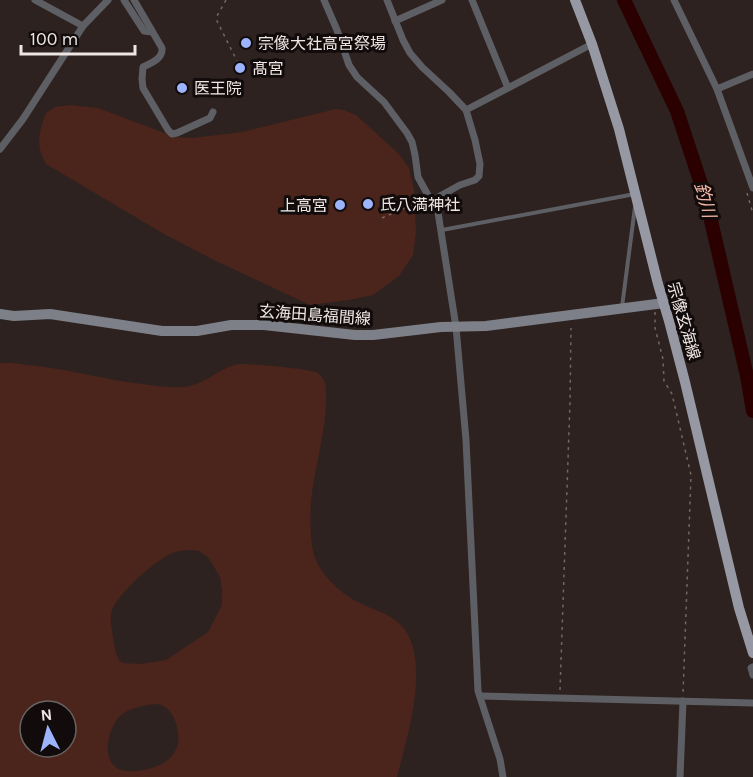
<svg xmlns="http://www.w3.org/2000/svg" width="753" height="777" viewBox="0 0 753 777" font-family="Karla,'Noto Sans JP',sans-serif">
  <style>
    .green { fill: #4b241c; fill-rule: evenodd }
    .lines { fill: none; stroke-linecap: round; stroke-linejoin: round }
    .river { stroke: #2b0000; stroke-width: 14 }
    .path { stroke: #716765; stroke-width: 1.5; stroke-dasharray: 3 4.5; stroke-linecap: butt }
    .service { stroke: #5d5f64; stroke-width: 4 }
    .minor { stroke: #5d5f64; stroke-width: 7 }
    .secondary { stroke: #7d8088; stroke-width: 10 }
    .primary { stroke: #9699a3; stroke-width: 10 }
    .poi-dot { fill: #9db4fd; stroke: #110c0b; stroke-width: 2 }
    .labels { text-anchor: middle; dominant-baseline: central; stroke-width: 6; stroke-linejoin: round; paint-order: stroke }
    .poi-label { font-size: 16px; fill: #ede6e4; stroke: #110c0b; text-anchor: start }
    .street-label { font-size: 16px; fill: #ede6e4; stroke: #110c0b }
    .water-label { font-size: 18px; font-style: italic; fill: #f7b7a9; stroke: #110c0b }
  </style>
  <rect width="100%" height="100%" fill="#2d221f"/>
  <g class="green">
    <path d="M70,105L98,108L175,137L192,138L242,132L336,109L344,110L356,115L399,154L409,168L414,190L416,232L413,255L399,276L373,295L349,300L310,305L214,260L164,234L46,164C35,145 39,132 46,113L55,107Z"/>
    <path d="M0,363C9,362 18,364 27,365C66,368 104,380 143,384C157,386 170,388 184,387C200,386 214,373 229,367C232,366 235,365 238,364C246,363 313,369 318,373C323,377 326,383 326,389C328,426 315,464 311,501C310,517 310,540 314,555C321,575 339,592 356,601C371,609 389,613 400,624C433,657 407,738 397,777H0ZM190,550L199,551L208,557L220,577L222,591V605L208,632L166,660L140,664L122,663C115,656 115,647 113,637C112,630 110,621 111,614C114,596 155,561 172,553C178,551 184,550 190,550ZM154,704C157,705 161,704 163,706C174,710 180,732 178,743C177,749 173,755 169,759C161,767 140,772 129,771C100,771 105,733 119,717C127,708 143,706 154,704ZM30,711H66V747H30Z"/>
  </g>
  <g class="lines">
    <path class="river" d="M624,0L677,111L706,199L747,376L753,411"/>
    <g class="path">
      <path d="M226,0L217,16V21L237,61"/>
      <path d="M747,193L753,214"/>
      <path d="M382,218L412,205L425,203"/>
      <path d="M655,312V328L663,359L664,381L672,394L691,475L683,694"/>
      <path d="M560,690L570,402L571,328"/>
    </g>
    <g class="service">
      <path d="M442,230L635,194"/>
      <path d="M622,307L635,207"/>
    </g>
    <g class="minor">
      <path d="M35,0L83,26"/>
      <path d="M124,0L144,31L152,32"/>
      <path d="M134,0L162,48C163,59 151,63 143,67L142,79L143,88L168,130L172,134L177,133L210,118L213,112"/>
      <path d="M324,0L337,30L349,65L357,77L384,102L407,133L412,142L415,155L418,177L429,197L434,201L437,206L456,327L466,440L478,691L500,759L503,777"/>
      <path d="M387,0L403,40L410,53L422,67L449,92L466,110L475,140L480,164L479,176L475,180L460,185L440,196L434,201"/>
      <path d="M472,0L508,88"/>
      <path d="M674,0L717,89L753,188"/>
      <path d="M395,21L442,0"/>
      <path d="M717,89L753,74"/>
      <path d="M466,110L592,44"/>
      <path d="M0,149L23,119L83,26L108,0"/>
      <path d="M753,667L751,668L753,675"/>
      <path d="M481,696L753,703"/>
      <path d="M680,777L683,701"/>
    </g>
    <path class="secondary" d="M0,314L14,316L50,314L162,331H197L231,325H264L355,335H373L441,327L486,326L664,303"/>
    <path class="primary" d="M575,0L592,44L619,129L658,284L669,321L685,382L739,608L753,653"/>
  </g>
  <g class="poi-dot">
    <circle cx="246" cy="43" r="6"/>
    <circle cx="240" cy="68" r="6"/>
    <circle cx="182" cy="88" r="6"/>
    <circle cx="368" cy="204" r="6"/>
    <circle cx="340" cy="205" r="6"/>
  </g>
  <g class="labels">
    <g class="poi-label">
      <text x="258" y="43">宗像大社高宮祭場</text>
      <text x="252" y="68">髙宮</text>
      <text x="194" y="88">医王院</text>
      <text x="380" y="204">氏八満神社</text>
      <text x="328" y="205" text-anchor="end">上高宮</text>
    </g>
    <g class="street-label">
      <text transform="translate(315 315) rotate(4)">玄海田島福間線</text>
      <text transform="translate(684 321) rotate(74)">宗像玄海線</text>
    </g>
    <g class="water-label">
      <text transform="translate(705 200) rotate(75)">釣川</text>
    </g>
  </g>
  <g transform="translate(48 729) rotate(354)"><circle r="28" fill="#110c0b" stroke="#696362" stroke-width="1.5"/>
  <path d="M0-4.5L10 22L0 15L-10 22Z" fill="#9db4fd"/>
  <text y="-9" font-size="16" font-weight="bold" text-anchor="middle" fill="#ede6e4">N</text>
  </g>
  <path d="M21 45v9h114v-9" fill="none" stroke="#ede6e4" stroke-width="3"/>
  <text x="30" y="45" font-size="18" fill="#ede6e4" stroke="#110c0b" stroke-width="4.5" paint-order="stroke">100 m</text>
</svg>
